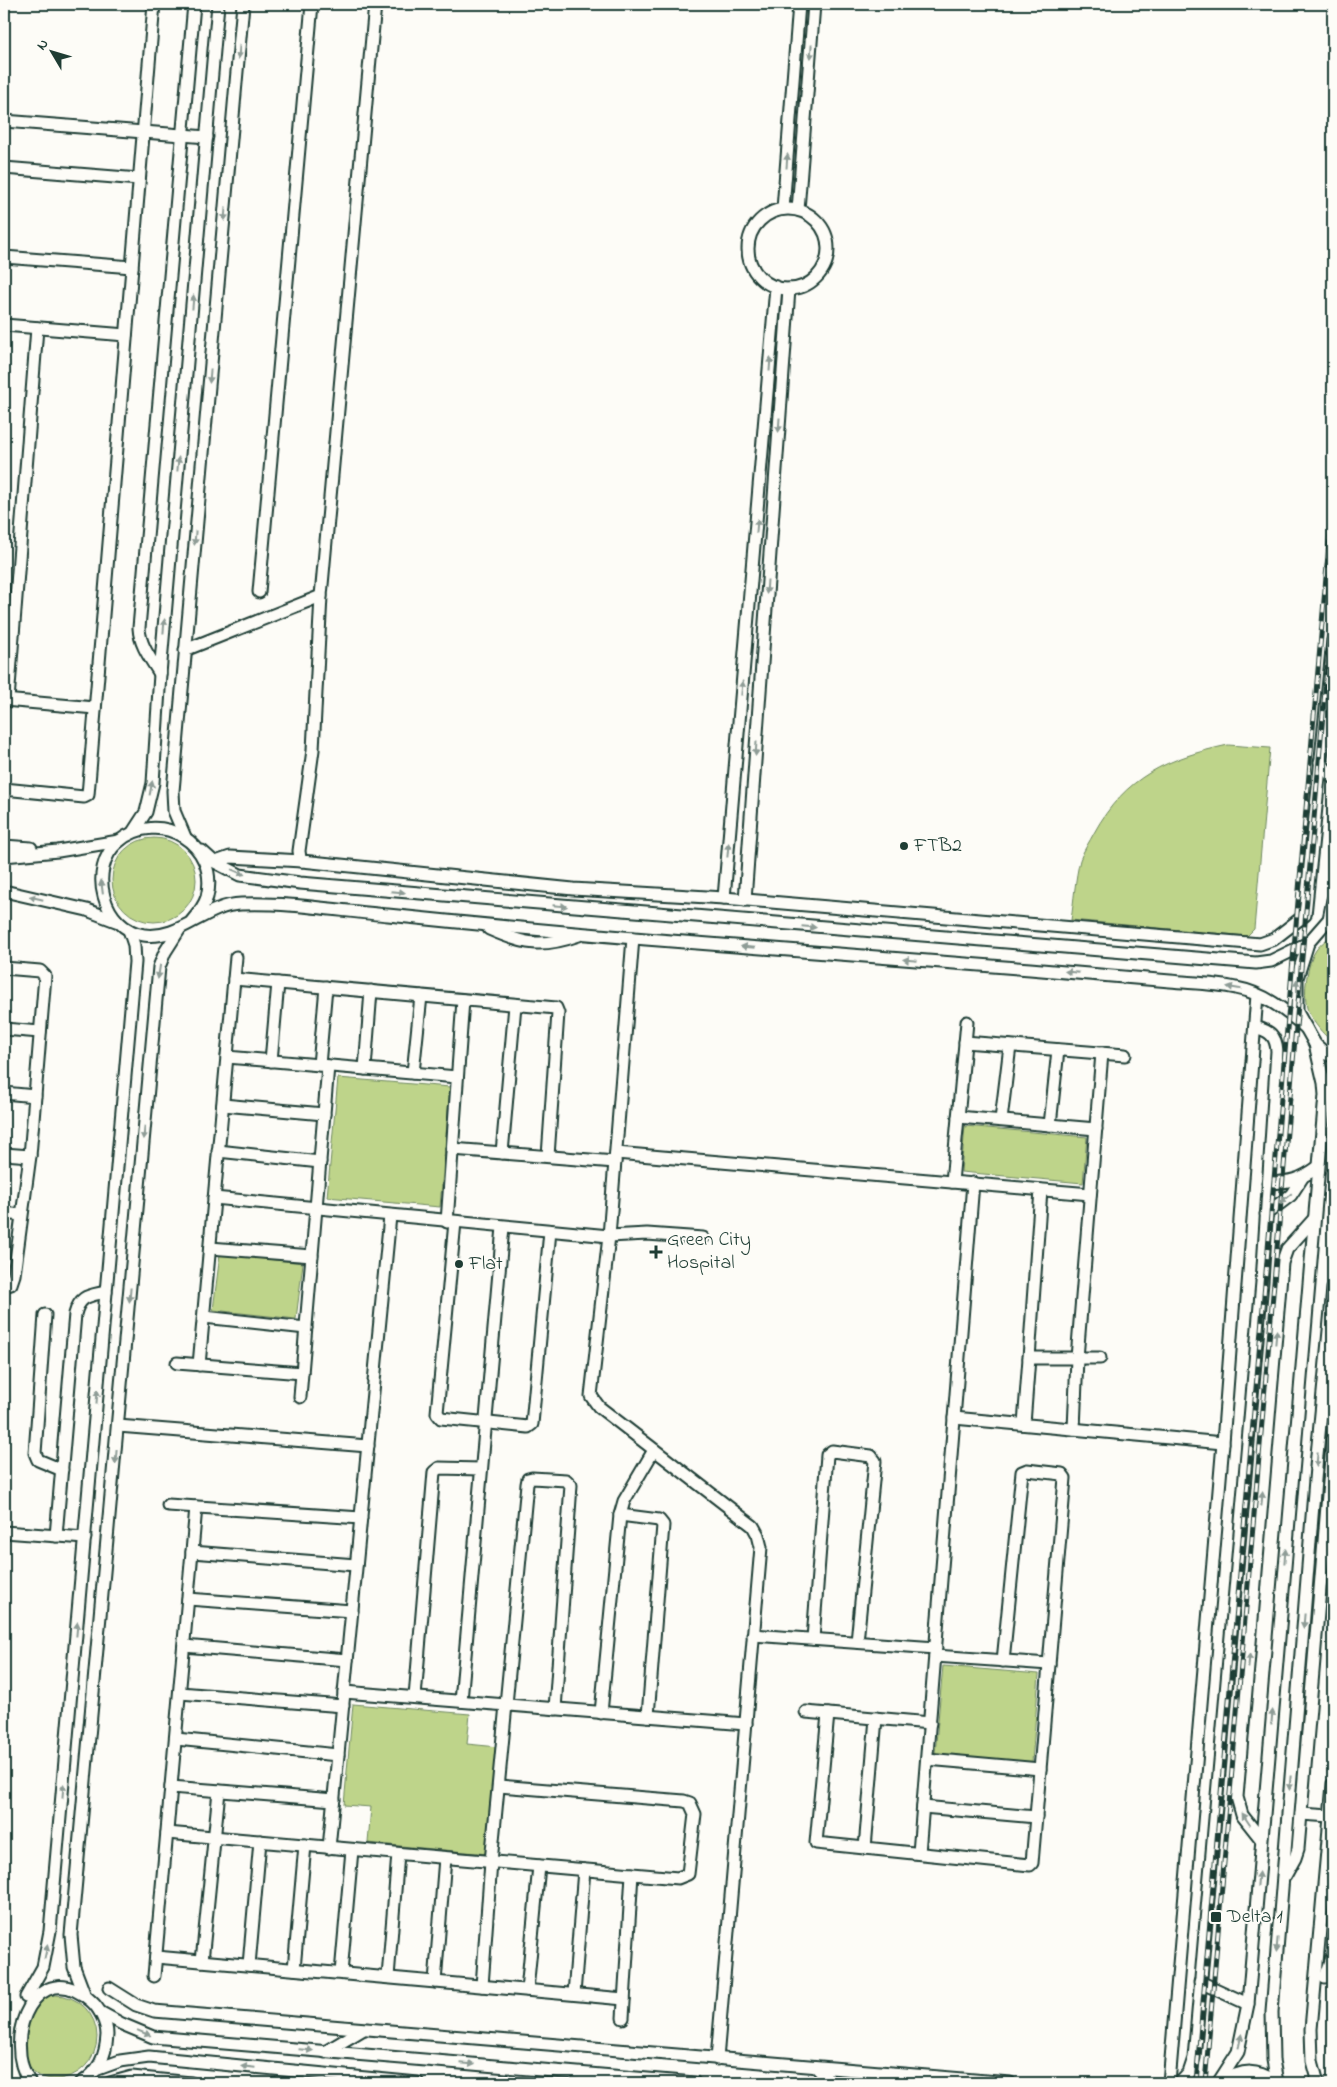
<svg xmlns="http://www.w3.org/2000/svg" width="1337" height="2087" viewBox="0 0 1337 2087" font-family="'Indie Flower',sans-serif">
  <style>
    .green { fill: #bed48a; stroke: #6e885f }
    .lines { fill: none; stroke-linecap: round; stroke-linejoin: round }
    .minor-casing { stroke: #1f3d34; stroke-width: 15 }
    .minor { stroke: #fdfcf7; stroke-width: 11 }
    .rail-casing { stroke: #1f3d34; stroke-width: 5 }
    .rail { stroke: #fdfcf7; stroke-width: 3; stroke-dasharray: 9; stroke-linecap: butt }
    .oneway { fill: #8e9c96 }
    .poi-dot { fill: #1f3d34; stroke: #fdfcf7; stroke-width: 2 }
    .labels { text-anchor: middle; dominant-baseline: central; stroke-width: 4; stroke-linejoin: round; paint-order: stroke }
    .poi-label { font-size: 20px; fill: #1f3d34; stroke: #fdfcf7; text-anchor: start }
  </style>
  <rect width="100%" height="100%" fill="#fdfcf7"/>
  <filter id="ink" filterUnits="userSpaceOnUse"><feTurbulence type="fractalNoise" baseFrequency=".02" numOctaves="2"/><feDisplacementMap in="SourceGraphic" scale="10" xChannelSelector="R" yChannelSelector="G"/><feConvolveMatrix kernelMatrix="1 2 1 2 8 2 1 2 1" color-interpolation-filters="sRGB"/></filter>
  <g filter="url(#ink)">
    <g class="green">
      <path d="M1228,745L1270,748L1254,929L1247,936L1071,920C1074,901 1075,879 1080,860C1083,851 1090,841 1094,833C1125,776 1168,758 1228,745Z"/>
      <circle cx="154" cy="880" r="42"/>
      <path d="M1333,934V1041C1325,1038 1309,1017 1307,1008C1303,993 1307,963 1316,950C1320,944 1328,939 1333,934Z"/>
      <path d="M338,1078L450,1087L440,1207L327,1197Z"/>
      <path d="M965,1126L1087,1137L1083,1183L961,1172Z"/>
      <path d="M220,1254L303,1263L296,1319L213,1310Z"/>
      <path d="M943,1666L1039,1674L1032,1762L935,1754Z"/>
      <path d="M353,1704L470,1714L467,1744L498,1747L488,1854L368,1843L371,1807L344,1805Z"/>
      <circle cx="55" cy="2037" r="42"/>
    </g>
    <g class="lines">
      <defs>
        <g id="minor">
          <path d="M375,4L321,596L313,750L299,851L300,858L302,861L573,889L724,898L1260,944L1274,939L1305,915L1333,640"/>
          <path d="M4,121L207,137"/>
          <path d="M4,168L139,179"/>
          <path d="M783,209L799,4"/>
          <circle cx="788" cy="249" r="40"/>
          <path d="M798,210L814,4"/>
          <path d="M4,257L132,267"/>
          <path d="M4,325L126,335"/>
          <path d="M259,592L312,4"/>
          <path d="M185,650L321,596"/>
          <path d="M160,674C151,659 140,646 139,628L194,4"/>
          <path d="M4,700L95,708"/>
          <path d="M8,700L37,328"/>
          <path d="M1320,762L1333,778"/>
          <path d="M4,789L84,797L88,795L154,4"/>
          <path d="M133,832L146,812L153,783L160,674L218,4"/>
          <path d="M185,837L174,811L173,791L243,4"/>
          <path d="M4,846L31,848"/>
          <path d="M202,851L213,861L240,875L300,883L1256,963L1271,961L1308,943"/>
          <path d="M4,856L58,851L119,841"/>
          <path d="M216,862L230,857L302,861"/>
          <path d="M4,891L87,910L116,921"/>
          <path d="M724,898L776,287"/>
          <path d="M745,900L789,289"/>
          <path d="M1333,900L1329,919L1308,943L1297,978V1012L1315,1044L1326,1054L1333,1056"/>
          <path d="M191,922C197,915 204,907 207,897C220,844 159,807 118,842C87,869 103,929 144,935C180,940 205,905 241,904C289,902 340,911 388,915C474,924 560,932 646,939C774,949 902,959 1030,969C1077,973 1123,977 1170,981C1192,983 1215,983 1236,988C1264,993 1285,1010 1306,1028"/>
          <path d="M489,929C525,945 542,948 579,935"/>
          <path d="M633,938L609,1236L591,1396L599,1407L753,1526L758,1535L761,1547L717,2059"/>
          <path d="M4,968L40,971L45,976L30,1156L14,1275L11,1284L4,1286"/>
          <path d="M234,979L556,1008L558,1013L548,1156"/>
          <path d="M4,1029L40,1032"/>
          <path d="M965,1042L1125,1055"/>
          <path d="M227,1057L457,1077"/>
          <path d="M271,1061L278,983"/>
          <path d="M319,1065L326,987"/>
          <path d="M365,1069L371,991"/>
          <path d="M413,1073L421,996"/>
          <path d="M4,1093L35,1096"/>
          <path d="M223,1105L324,1114"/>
          <path d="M958,1117L1096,1129"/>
          <path d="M1001,1120L1010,1046"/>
          <path d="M1050,1125L1058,1050"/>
          <path d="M452,1149L615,1162"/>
          <path d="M218,1151L320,1162"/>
          <path d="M502,1153L515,1005"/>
          <path d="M616,1153L1090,1194"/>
          <path d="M4,1154L30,1156"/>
          <path d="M952,1182L967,1022"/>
          <path d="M1268,1183C1291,1182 1300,1180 1318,1167"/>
          <path d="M1041,1190L1029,1358H1100"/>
          <path d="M214,1198L609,1236L647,1234L703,1238"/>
          <path d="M4,1213L21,1215"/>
          <path d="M1266,1214L1291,1195L1302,1178"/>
          <path d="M447,1222L463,1000"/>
          <path d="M455,1222L437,1413L441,1418L528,1427L532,1424L550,1231"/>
          <path d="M210,1248L312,1256"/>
          <path d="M45,1315L35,1453L38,1460L62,1470"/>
          <path d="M204,1317L306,1328"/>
          <path d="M177,1363L302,1373"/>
          <path d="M199,1365L236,957"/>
          <path d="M300,1397L328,1066"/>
          <path d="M954,1418L1223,1443"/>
          <path d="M1024,1424L1029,1358"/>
          <path d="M118,1426L368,1446"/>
          <path d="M1074,1429L1077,1358L1102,1053"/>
          <path d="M168,1505L361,1518"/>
          <path d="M620,1515L659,1520L663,1525L648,1716"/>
          <path d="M4,1532L85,1538"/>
          <path d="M56,1536L75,1314C80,1295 89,1296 106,1292"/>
          <path d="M192,1552L356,1565"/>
          <path d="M188,1599L352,1611"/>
          <path d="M753,1635L936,1648"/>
          <path d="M813,1639L827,1455L832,1451L871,1456L875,1461L857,1642"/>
          <path d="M184,1646L347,1660"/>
          <path d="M935,1656L1049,1664"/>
          <path d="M344,1692L746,1724"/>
          <path d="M180,1693L343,1706"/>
          <path d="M415,1697L434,1472L439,1468L481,1469"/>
          <path d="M461,1701L503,1227"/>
          <path d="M806,1712L930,1723"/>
          <path d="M601,1713L620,1515L624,1501L654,1450"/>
          <path d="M828,1714L816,1843L1030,1865L1032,1863L1065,1478L1062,1474L1027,1470L1022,1472L1003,1661"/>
          <path d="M176,1739L338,1755"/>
          <path d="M927,1759L1040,1769"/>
          <path d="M171,1787L334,1800"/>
          <path d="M923,1807L1036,1817"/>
          <path d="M1301,1814L1330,1816"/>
          <path d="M167,1833L678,1878L688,1874L695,1814L690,1803L684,1801L499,1786"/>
          <path d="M1261,1839L1242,1815L1237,1797L1282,1263L1287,1249L1314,1219"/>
          <path d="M329,1848L390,1216"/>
          <path d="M865,1848L876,1718"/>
          <path d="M919,1853L973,1183"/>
          <path d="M1285,1876L1295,1858L1298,1849L1333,1435"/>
          <path d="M156,1957L624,1999"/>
          <path d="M202,1961L219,1791"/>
          <path d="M249,1965L260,1841"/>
          <path d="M294,1969L305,1845"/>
          <path d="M341,1973L352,1850"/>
          <path d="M154,1976L196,1507"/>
          <path d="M388,1977L398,1854"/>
          <path d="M1325,1978L1333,1955"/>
          <path d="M435,1982L445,1858"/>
          <path d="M1200,1982L1248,2004"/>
          <path d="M482,1986L491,1862L527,1484L528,1479L532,1478L566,1480L571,1485L555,1709"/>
          <path d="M109,1988L136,2005L154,2011L1010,2083"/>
          <path d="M527,1990L539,1866"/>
          <path d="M574,1994L584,1870"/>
          <path d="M85,1996L74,1967L71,1935L159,967L165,952L179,930"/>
          <path d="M26,1997L43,1967L50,1931L135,962L134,945L129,930"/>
          <path d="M100,2012L122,2024L153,2037L695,2083"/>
          <path d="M623,2018L632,1874"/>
          <path d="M325,2052L362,2030"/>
          <path d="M817,2068L832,2083"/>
          <path d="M98,2069L120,2061L149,2057L418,2083"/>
          <path d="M1277,2082L1273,2060L1272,2012L1317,1455L1333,1289"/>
          <path d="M30,2083C0,2037 38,1953 91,2001C100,2009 107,2023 107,2035C106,2056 99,2072 81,2083"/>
          <path d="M110,2083L132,2077L191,2083"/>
          <path d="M1169,2083L1223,1443L1257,995"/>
          <path d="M1180,2083L1189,2073L1194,2058L1262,1282L1277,1051C1276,1035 1269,1031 1255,1027"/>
          <path d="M1218,2083L1238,2052L1248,2004L1325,1095L1324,1083L1315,1044"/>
          <path d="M1223,2083C1242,2068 1258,2069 1278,2083"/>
          <path d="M1318,2083L1312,2061L1311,2029L1333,1784"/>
        </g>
      </defs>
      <use href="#minor" class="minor-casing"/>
      <use href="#minor" class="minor"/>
      <defs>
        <g id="rail">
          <path d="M1196,2083L1333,496"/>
          <path d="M1205,2083L1333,598"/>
        </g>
      </defs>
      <use href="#rail" class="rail-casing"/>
      <use href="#rail" class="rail"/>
    </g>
    <defs><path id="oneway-solid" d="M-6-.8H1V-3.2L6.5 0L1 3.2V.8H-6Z" transform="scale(1.25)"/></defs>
    <g class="oneway">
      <use href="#oneway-solid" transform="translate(239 52) rotate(95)"/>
      <use href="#oneway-solid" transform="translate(811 52) rotate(95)"/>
      <use href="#oneway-solid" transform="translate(787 161) rotate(-86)"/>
      <use href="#oneway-solid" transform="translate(225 214) rotate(95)"/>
      <use href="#oneway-solid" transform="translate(193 302) rotate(-85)"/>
      <use href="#oneway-solid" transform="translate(770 364) rotate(-86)"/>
      <use href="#oneway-solid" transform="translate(210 376) rotate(95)"/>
      <use href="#oneway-solid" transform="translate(779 425) rotate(94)"/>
      <use href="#oneway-solid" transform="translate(178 464) rotate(-85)"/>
      <use href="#oneway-solid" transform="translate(757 526) rotate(-85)"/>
      <use href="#oneway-solid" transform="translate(195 538) rotate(95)"/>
      <use href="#oneway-solid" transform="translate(767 587) rotate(94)"/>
      <use href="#oneway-solid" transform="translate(164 626) rotate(-85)"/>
      <use href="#oneway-solid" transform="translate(742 688) rotate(-85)"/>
      <use href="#oneway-solid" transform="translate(756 749) rotate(94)"/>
      <use href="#oneway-solid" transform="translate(151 788) rotate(-79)"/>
      <use href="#oneway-solid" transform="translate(728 850) rotate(-85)"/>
      <use href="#oneway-solid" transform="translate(238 872) rotate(22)"/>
      <use href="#oneway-solid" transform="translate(102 887) rotate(-97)"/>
      <use href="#oneway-solid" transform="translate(398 892) rotate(5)"/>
      <use href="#oneway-solid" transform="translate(36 898) rotate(-167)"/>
      <use href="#oneway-solid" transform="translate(560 906) rotate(5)"/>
      <use href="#oneway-solid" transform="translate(809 927) rotate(5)"/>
      <use href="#oneway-solid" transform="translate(748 947) rotate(-175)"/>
      <use href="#oneway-solid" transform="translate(910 960) rotate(-175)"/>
      <use href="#oneway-solid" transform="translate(159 972) rotate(99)"/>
      <use href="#oneway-solid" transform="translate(1072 972) rotate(-175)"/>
      <use href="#oneway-solid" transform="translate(1297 987) rotate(-91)"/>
      <use href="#oneway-solid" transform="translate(1234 988) rotate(-170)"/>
      <use href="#oneway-solid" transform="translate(144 1133) rotate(95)"/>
      <use href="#oneway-solid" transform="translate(1286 1198) rotate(140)"/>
      <use href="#oneway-solid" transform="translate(130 1295) rotate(95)"/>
      <use href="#oneway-solid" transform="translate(1276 1337) rotate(-85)"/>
      <use href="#oneway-solid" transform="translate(97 1397) rotate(-85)"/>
      <use href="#oneway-solid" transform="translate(116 1457) rotate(95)"/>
      <use href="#oneway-solid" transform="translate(1317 1460) rotate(95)"/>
      <use href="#oneway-solid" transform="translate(1262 1499) rotate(-85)"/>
      <use href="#oneway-solid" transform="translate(1285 1556) rotate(-85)"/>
      <use href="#oneway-solid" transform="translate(1304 1621) rotate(95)"/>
      <use href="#oneway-solid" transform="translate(77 1629) rotate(-85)"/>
      <use href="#oneway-solid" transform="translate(1249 1661) rotate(-85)"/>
      <use href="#oneway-solid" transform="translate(1272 1717) rotate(-85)"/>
      <use href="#oneway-solid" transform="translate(1290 1783) rotate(95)"/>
      <use href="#oneway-solid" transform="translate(63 1791) rotate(-85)"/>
      <use href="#oneway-solid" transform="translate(1246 1819) rotate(-123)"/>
      <use href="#oneway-solid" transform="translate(1258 1879) rotate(-85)"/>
      <use href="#oneway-solid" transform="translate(1277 1945) rotate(95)"/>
      <use href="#oneway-solid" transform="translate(46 1952) rotate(-78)"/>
      <use href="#oneway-solid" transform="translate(144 2033) rotate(22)"/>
      <use href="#oneway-solid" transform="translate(1240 2041) rotate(-78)"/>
      <use href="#oneway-solid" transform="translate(306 2050) rotate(5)"/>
      <use href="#oneway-solid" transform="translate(468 2064) rotate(5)"/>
      <use href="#oneway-solid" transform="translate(248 2067) rotate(-174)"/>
    </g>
  </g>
  <g class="poi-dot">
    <circle cx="904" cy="846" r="5"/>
    <path d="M653.5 1244.5h5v5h5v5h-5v5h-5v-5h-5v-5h5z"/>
    <circle cx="459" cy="1264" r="5"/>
    <rect x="1210" y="1911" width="12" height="12" rx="2.5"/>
  </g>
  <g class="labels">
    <g class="poi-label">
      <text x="914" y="846">FTB2</text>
      <text x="667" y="1240">Green City<tspan x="667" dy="23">Hospital</tspan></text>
      <text x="469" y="1264">Flat</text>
      <text x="1227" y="1917">Delta 1</text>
    </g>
  </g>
  <rect width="1337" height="2087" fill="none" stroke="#fdfcf7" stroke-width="20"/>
  <rect x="10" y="10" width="1317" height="2067" fill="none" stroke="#1f3d34" stroke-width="2" filter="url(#ink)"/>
  <g transform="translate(52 52) rotate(308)" stroke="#fdfcf7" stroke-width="4" paint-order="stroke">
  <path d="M0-4L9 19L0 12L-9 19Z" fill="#1f3d34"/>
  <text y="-8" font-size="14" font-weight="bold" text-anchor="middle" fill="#1f3d34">N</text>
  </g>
</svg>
